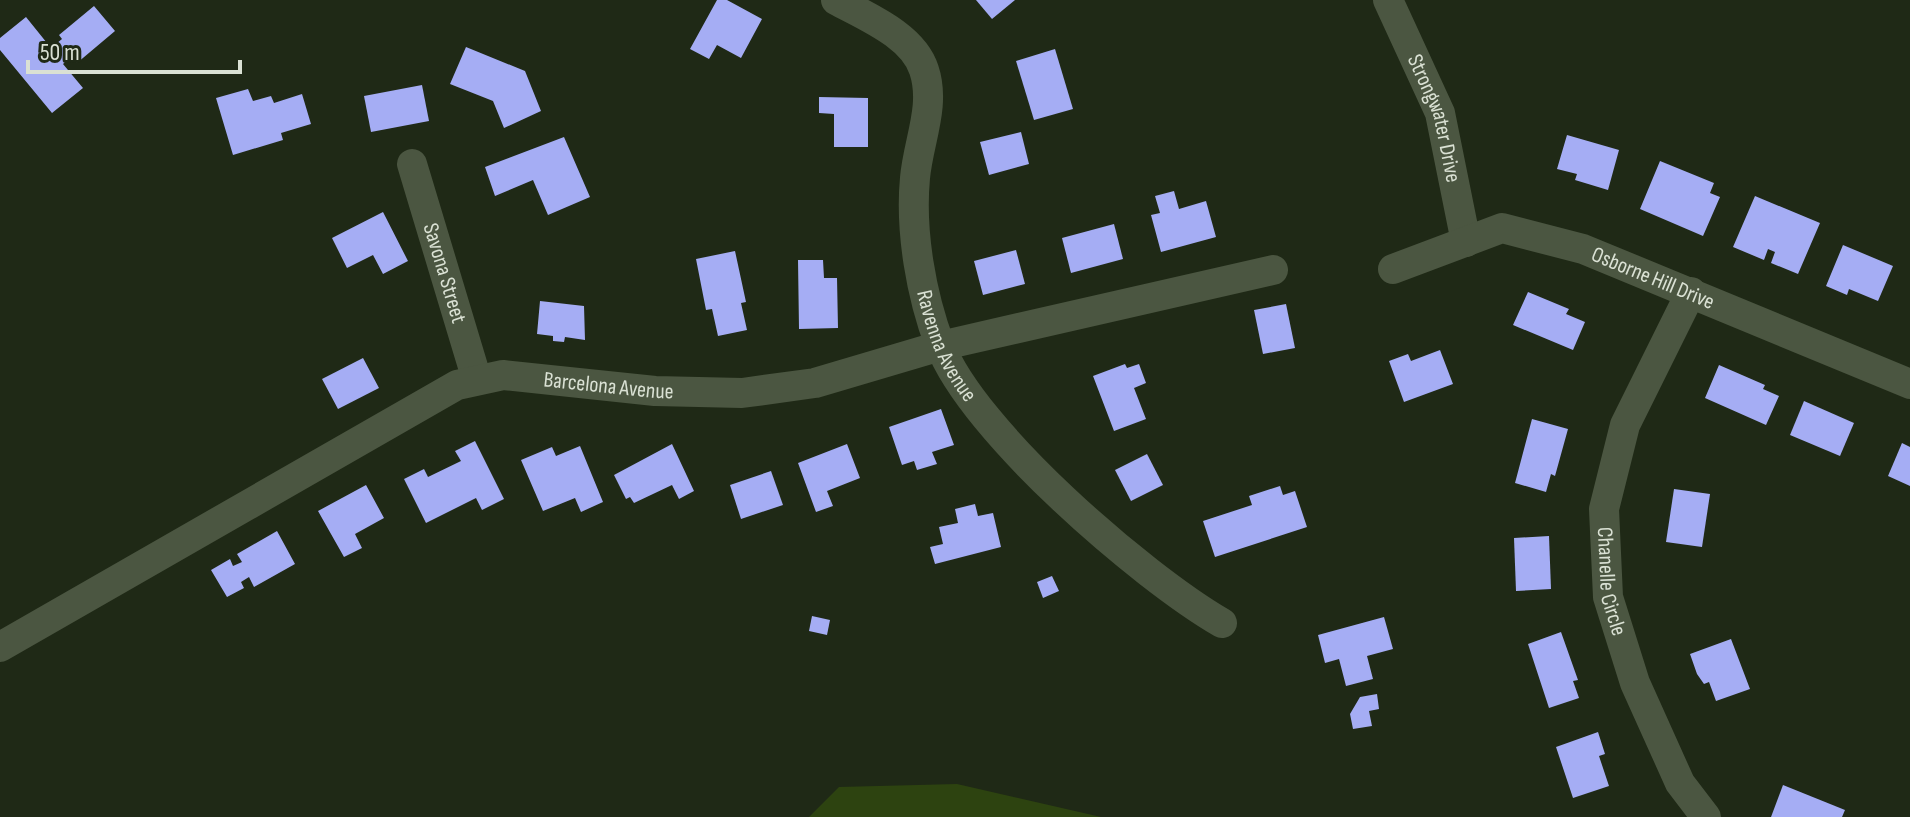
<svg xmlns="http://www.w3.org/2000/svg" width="1910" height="817" viewBox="0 0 1910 817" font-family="'Sofia Sans Condensed',sans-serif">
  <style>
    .green { fill: #2d4310 }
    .building { fill: #a5adf4 }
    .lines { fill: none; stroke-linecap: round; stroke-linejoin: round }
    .street { stroke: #4b5641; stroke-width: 30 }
    .labels { text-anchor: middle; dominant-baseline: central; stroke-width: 8; stroke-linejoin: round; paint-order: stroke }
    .street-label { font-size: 22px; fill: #dae1d4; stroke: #1f2916 }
  </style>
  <rect width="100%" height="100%" fill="#1f2916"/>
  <path class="green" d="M957,784L1101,817H809L839,787Z"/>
  <g class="building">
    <path d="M717,0H727L762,19L741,58L717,45L709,59L690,49Z"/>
    <path d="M976,0H1015L992,19Z"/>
    <path d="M94,6L115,31L77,63L72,56L63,64L83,88L52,113L0,50V38L26,17L51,48L62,39L59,35Z"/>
    <path d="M466,47L525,71L541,111L504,128L493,101L450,84Z"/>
    <path d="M1055,49L1073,109L1034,120L1016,61Z"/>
    <path d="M422,85L429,121L371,132L364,96Z"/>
    <path d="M248,89L253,101L271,96L274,103L302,94L311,124L281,133L283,140L233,155L216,98Z"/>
    <path d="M819,97L868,98V147H834V114L819,113Z"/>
    <path d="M1021,132L1029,164L989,175L980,142Z"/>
    <path d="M1567,135L1619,150L1608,190L1575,180L1577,174L1557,169Z"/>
    <path d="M564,137L590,197L548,215L533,180L495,196L485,167Z"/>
    <path d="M1660,161L1714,183L1710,193L1720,197L1703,236L1640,209Z"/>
    <path d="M1174,191L1179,209L1206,201L1216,237L1161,252L1151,215L1160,213L1155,196Z"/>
    <path d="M1755,196L1820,223L1798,274L1771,263L1775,252L1768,249L1764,260L1733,247Z"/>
    <path d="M383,212L408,261L383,274L373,255L347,268L332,238Z"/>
    <path d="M1114,224L1123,259L1071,273L1062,238Z"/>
    <path d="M1843,245L1893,266L1878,301L1849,289L1847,295L1826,286Z"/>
    <path d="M1016,250L1025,284L983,295L974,261Z"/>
    <path d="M735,251L746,302L741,303L747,330L718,336L712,309L706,310L696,259Z"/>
    <path d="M798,260H823L824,278H837L838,328L799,329Z"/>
    <path d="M1528,292L1569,309L1566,314L1585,322L1573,350L1513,325Z"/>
    <path d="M540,301L584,306L585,340L565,337L564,342L553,341V336L537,334Z"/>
    <path d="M1286,304L1295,348L1263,354L1254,310Z"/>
    <path d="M1440,350L1453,384L1404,402L1389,361L1408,354L1411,361Z"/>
    <path d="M363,358L379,388L338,409L322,379Z"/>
    <path d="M1125,364L1127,368L1139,364L1146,383L1134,388L1146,419L1114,431L1093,376Z"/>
    <path d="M1719,365L1765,385L1763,389L1779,396L1766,425L1705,398Z"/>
    <path d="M1804,401L1854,423L1840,456L1790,435Z"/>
    <path d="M941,409L954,445L932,452L937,464L917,470L914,461L902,465L889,427Z"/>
    <path d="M1532,419L1568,429L1555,476L1551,474L1546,492L1515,483Z"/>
    <path d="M475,441L504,499L482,510L476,498L426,523L404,479L424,469L428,477L461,461L455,451Z"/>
    <path d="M1902,443L1910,447V486L1888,476Z"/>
    <path d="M672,444L694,491L679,499L672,485L634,503L630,497L626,499L614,475Z"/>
    <path d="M847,444L860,478L827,491L833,506L816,512L798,463Z"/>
    <path d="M580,446L603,502L581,512L575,498L543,511L521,460L552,447L556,456Z"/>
    <path d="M1147,454L1163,485L1131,501L1115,470Z"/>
    <path d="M771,471L783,505L741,519L730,485Z"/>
    <path d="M366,485L384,518L355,534L362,548L344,557L318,511Z"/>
    <path d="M1280,486L1283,495L1295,491L1307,527L1215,557L1203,521L1252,505L1249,496Z"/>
    <path d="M1674,489L1710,494L1702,547L1666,542Z"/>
    <path d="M975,504L978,516L993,513L1001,547L935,564L930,547L943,544L939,527L958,523L955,509Z"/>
    <path d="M277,531L295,564L254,587L249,577L241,582L244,588L227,597L211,570L230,559L233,566L242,562L237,554Z"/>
    <path d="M1549,536L1551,589L1516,591L1514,538Z"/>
    <path d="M1052,576L1059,591L1043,598L1037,582Z"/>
    <path d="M812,616L830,620L827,635L809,631Z"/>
    <path d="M1384,617L1393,649L1367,656L1373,679L1346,686L1339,659L1325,663L1318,635Z"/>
    <path d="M1561,632L1578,680L1573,681L1579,698L1549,708L1528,644Z"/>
    <path d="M1731,639L1750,689L1716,701L1709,682L1704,684L1697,674L1690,654Z"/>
    <path d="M1377,694L1379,709L1369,711L1372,726L1353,729L1350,714L1360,697Z"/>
    <path d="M1598,732L1605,754L1599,756L1609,786L1573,798L1556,747Z"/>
    <path d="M1783,785L1845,810L1842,817H1771Z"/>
  </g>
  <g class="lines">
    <g class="street">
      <path id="s1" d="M836,0C865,16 913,35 924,70C936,106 918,142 915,178C910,231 921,295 940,345C973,431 1141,576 1222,623"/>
      <path id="s2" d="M1388,0L1440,113L1466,242"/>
      <path id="s3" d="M412,164L477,380"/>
      <path id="s4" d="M1393,269L1502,228L1583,249L1910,384"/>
      <path id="s5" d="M1691,292L1625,425L1604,509L1608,597L1635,683L1680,783L1706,817"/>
      <path id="s6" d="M0,647L457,385L503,375L655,391L742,393L815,383L940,346L1273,270"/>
    </g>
  </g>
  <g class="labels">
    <g class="street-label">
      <text stroke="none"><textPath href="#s2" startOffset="128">Strongwater Drive</textPath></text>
      <text stroke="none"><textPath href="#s3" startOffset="114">Savona Street</textPath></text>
      <text stroke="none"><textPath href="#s4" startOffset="276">Osborne Hill Drive</textPath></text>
      <text stroke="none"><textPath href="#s1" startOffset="398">Ravenna Avenue</textPath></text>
      <text stroke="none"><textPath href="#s6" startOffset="680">Barcelona Avenue</textPath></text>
      <text stroke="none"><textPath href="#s5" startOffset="308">Chanelle Circle</textPath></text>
    </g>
  </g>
  <path d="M28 60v12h212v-12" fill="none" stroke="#dae1d4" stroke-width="4"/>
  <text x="40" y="60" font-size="24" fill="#dae1d4" stroke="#1f2916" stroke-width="6" paint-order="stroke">50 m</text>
</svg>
